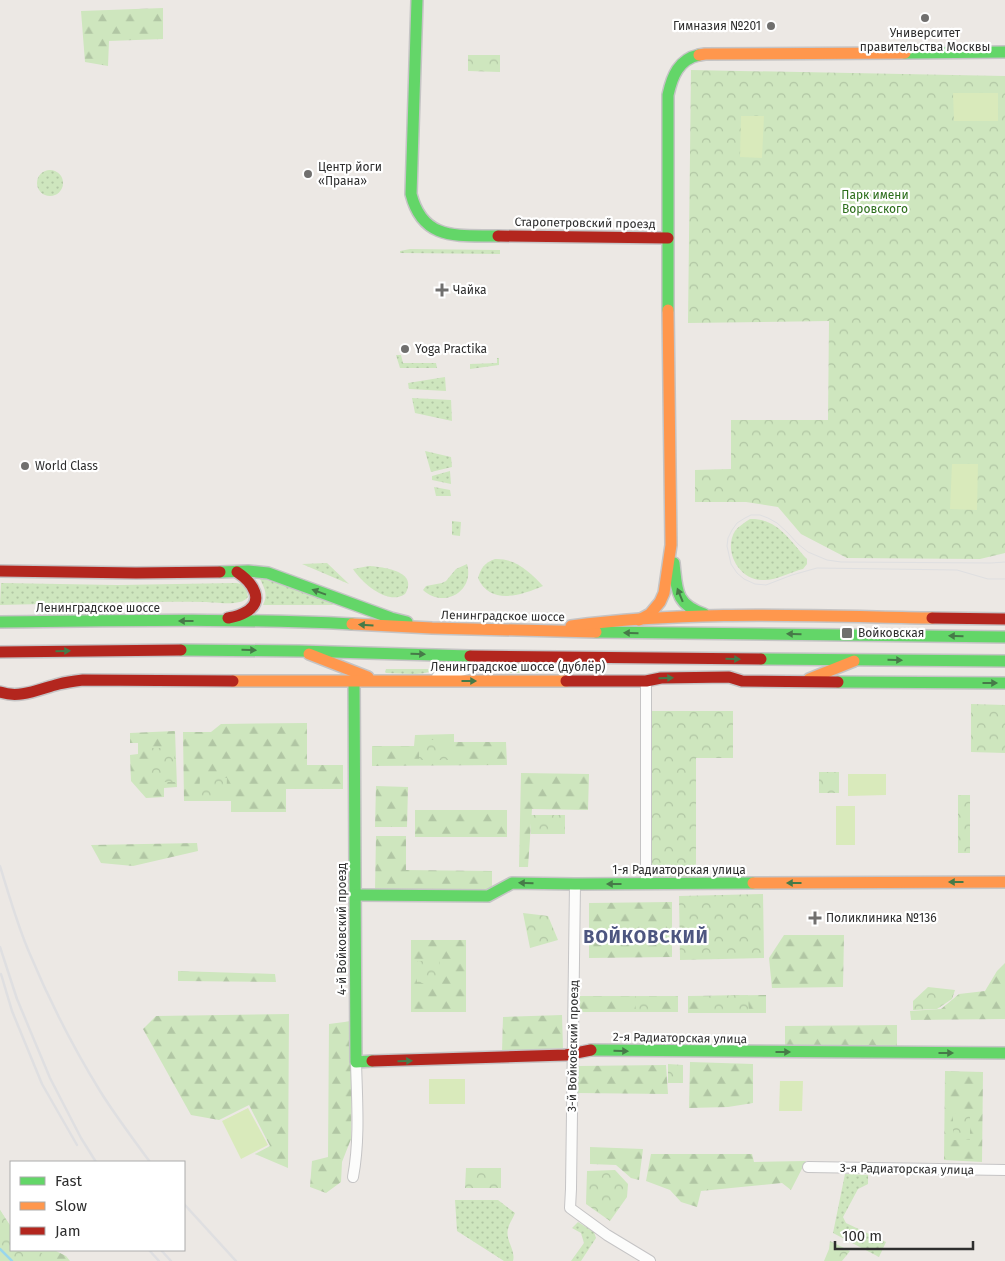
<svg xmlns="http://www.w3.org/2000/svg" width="1005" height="1261" viewBox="0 0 1005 1261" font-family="'Fira Sans',sans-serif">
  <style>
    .grass { fill: url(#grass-dots) }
    .forest { fill: url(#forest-firs); fill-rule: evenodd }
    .park { fill: url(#park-crowns) }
    .pitch { fill: #d9eabb }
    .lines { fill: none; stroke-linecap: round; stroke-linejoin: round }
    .stream { stroke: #99d6ec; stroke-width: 2.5 }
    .street-casing { stroke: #c5c4c5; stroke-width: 12 }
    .fast-casing { stroke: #c5c4c5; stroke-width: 14 }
    .slow-casing { stroke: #c5c4c5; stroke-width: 14 }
    .jam-casing { stroke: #c5c4c5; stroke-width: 14 }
    .street { stroke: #fcfcfb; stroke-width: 10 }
    .fast { stroke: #63d668; stroke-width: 11 }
    .slow { stroke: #ff974d; stroke-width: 11 }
    .jam { stroke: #b3261e; stroke-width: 11 }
    .tram { stroke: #dfdfe1; stroke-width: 1 }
    .rail { stroke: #dfdfe1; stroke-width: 2.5 }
    .oneway { fill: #467a48 }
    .poi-dot { fill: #706f6e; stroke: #fff; stroke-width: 2 }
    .labels { text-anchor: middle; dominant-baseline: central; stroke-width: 4.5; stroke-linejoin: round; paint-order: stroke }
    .poi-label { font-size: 12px; fill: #2e2e2e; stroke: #fff; text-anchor: start }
    .park-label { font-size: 12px; fill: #2c6e1b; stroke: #fff }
    .street-label { font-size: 12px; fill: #2e2e2e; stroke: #fff }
    .district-label { font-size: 18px; font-weight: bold; letter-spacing: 1px; fill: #4d5680; stroke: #fff }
  </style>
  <defs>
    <pattern id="grass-dots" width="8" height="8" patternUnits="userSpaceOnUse" patternTransform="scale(1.25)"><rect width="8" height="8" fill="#cee6be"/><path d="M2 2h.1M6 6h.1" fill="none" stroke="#b1c6a4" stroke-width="1.8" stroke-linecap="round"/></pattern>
    <pattern id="forest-firs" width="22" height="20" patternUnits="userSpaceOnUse" patternTransform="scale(1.25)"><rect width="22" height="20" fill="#cee6be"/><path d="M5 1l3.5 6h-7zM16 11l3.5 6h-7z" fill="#b1c6a4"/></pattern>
    <pattern id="park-crowns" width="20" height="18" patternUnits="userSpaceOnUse" patternTransform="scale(1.25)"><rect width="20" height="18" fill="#cee6be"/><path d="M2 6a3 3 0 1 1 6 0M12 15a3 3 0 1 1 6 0" fill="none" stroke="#b1c6a4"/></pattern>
  </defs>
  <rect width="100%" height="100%" fill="#ece8e4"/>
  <g class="grass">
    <circle cx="50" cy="183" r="13"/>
    <path d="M410,249L500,250V254L400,253V251Z"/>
    <path d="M396,355H401L403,363H436L437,368H400Z"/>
    <path d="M497,358H499V365L470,369V364L497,363Z"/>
    <path d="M445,377L446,391L409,389L408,383Z"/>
    <path d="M412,398L451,400L452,421L415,413Z"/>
    <path d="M425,451L451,457L452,467L431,472Z"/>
    <path d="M450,471L451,484L432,480V476Z"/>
    <path d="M434,487L450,490L451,496H436Z"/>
    <path d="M750,519C778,518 790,541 807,559V564L803,569C790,572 776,581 762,580C739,580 723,551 735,531C739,526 744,523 750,519Z"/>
    <path d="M452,521L461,522L460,536L452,535Z"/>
    <path d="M495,559C515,558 530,572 543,586C522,595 490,606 478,578C481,568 484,563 495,559Z"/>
    <path d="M327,563L349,584L302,564Z"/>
    <path d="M467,564C475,592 443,609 423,590L426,586L442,583L446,581L456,569Z"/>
    <path d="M369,566C383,567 419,571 405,594C388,606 362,583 353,569Z"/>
    <path d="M261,578L333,602L334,604L332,605H263C268,595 265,589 260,579Z"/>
    <path d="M1,583L118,585L236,583L242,584L246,588L248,597C241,607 215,602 204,602C136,601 68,604 0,605Z"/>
    <path d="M536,667L543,670L545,671L543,673H478L480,672L499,669Z"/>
    <path d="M386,669H437C422,677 402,673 386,673L385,672Z"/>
    <path d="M845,1174L868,1175V1184L858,1189L843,1217L846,1223L886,1242L879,1257L833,1233Z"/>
    <path d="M455,1200H498L515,1213C513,1218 509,1224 508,1229C505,1240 516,1250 513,1261H504L457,1231Z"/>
    <path d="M578,1222L594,1232L596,1238L581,1261H571L584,1243L581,1233L572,1228Z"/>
  </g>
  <g class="forest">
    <path d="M163,8V39L109,41L108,66L85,62L81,11Z"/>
    <path d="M307,723V765H343V789H286V812H231V801H184L183,732H211L221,724Z"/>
    <path d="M175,731L177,787L164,788V797L146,798L131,781L130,755L138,754V743H130V733Z"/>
    <path d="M454,734V742H506L507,765L372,766V746H414L415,735ZM451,740V760H419Z"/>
    <path d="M521,773L589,774L588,810L532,809L528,867H519Z"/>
    <path d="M376,786L408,787L407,827H375Z"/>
    <rect x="415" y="810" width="92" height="27"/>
    <path d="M376,836H406V870L492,871V891L375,890Z"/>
    <path d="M197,843L198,851L133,866L101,863L91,845Z"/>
    <path d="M672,902V957L589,958V903Z"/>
    <path d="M784,935H844L843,987L772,988L769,958Z"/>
    <path d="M411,940H466V1012H411ZM417,962L440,983H417Z"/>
    <path d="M1005,963V1019L911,1020L910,1011L941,1009L959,994L985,991L997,971Z"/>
    <path d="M178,971L275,974L276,982L178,981Z"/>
    <path d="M766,995V1013H688V996Z"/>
    <rect x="580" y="996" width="98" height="16"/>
    <path d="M289,1014L288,1168L255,1154L270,1146L249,1105L219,1120L191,1115L143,1029L156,1016Z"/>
    <path d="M562,1015L563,1048L502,1052L503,1017Z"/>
    <path d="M352,1021L351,1139L342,1162L341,1182L326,1193L310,1187L312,1161L328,1157L329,1024Z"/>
    <path d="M897,1025V1047L785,1048V1026Z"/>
    <path d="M690,1062L753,1064V1103L728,1107L689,1108Z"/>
    <path d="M666,1065L668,1094L577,1093V1066Z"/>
    <path d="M945,1071L983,1072L982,1162L944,1160Z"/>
    <path d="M590,1147L643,1149L639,1180L631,1178L616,1165L590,1164Z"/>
    <path d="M651,1154H752L754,1162L806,1161L791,1190L782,1183L701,1191L697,1207L681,1202L670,1190L646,1181Z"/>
    <path d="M0,1210L11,1227V1250H54L66,1256L70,1261H0Z"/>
  </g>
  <g class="park">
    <path d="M468,55H500V72L468,71Z"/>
    <path d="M691,70L1005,76V553L980,559L847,558L801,534L778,507L746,502H695V470L731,469V420H828L829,321L688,323Z"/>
    <path d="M971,704L1005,705V753L971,752Z"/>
    <path d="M649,711H733V758H696V877H649Z"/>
    <rect x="419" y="740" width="32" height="20"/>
    <path d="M149,748H174L175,782H157L149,775Z"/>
    <rect x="819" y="772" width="20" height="21"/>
    <path d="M200,777L227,778L226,801H199Z"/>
    <rect x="958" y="795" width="12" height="58"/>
    <rect x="531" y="815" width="34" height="19"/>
    <path d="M763,894L764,958L680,960L679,896Z"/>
    <path d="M523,913L548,916L558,940L530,948Z"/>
    <rect x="417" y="961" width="23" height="22"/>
    <path d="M928,987L955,990L952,999L937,1009L913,1010V1001Z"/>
    <path d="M748,995L749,1013H709V996Z"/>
    <path d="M635,996H649L650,1012H636Z"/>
    <path d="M668,1064L683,1065V1083H668Z"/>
    <rect x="953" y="1114" width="17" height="26"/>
    <path d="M466,1168H501V1188H465Z"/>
    <path d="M615,1170L628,1184L627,1197L610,1221L586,1204L587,1171Z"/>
    <path d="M0,1210L11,1227V1250H38L51,1261H0Z"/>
    <path d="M830,1241L850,1251L842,1261H824L829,1249Z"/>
  </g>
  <g class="pitch">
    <path d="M953,93H998V121H954Z"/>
    <path d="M741,116H764L762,158L740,157Z"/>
    <path d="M952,464H978L977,510L950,509Z"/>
    <path d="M848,774H886V795L848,796Z"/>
    <rect x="836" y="806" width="19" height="39"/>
    <rect x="429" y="1079" width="36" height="25"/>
    <path d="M780,1081H803L802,1111H779Z"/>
    <path d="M248,1108L268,1145L241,1159L222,1121Z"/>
  </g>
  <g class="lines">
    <path class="stream" d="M0,1249L12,1261"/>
    <defs>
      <g id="street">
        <path d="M437,677L500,661"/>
        <path d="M575,884L571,1189L570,1208L607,1235L650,1261"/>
        <path d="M646,884V681"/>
        <path d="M808,1167L1005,1170"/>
        <path d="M353,1177C360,1140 357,1100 356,1062"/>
      </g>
      <g id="fast">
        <path d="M417,0L411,194C423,242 459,235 498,236"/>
        <path d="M905,53L1005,52"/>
        <path d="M668,310V95C672,76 679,59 699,55"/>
        <path d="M674,563C677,590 675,604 704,614"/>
        <path d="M220,572L248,571L268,573L391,618L407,622"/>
        <path d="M0,622C117,621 235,618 352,624"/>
        <path d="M596,632L1005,637"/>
        <path d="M181,650L299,651L470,656"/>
        <path d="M761,659L1005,661"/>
        <path d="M354,681L356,1062L372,1061"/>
        <path d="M838,682L1005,683"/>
        <path d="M356,895L488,896L512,883L575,884L753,883"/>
        <path d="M591,1050L1005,1053"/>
      </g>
      <g id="slow">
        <path d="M699,55L705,54L905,53"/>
        <path d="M639,620L650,614L660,602L664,593L671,545L668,310"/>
        <path d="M352,624L432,628L596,632"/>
        <path d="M571,626C691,610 812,616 932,618"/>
        <path d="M309,654L368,677"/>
        <path d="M809,679L854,661"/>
        <path d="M233,681H566"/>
        <path d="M753,883L1005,882"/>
      </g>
      <g id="jam">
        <path d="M498,236L668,238"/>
        <path d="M0,571L136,573L220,572"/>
        <path d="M228,618C233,617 239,616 244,613C267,602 252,582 237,572"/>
        <path d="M932,618L1005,619"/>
        <path d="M0,652L181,650"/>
        <path d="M470,656L761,659"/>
        <path d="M566,681H646L661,678L729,677L742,681L838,682"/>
        <path d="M0,692C20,699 39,689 59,684C67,682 75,681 83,680L233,681"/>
        <path d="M372,1061L566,1055L591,1050"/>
      </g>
    </defs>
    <use href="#street" class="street-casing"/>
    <use href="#fast" class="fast-casing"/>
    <use href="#slow" class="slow-casing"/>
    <use href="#jam" class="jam-casing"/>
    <use href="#street" class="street"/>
    <use href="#fast" class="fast"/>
    <use href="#slow" class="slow"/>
    <use href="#jam" class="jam"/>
    <path class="tram" d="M1005,562L991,563L841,562L827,560L808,552L798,544L787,532L777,523L768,518L760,515H751L745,518L737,523L732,530L728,538L727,546L731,564L737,573L744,579L755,584L766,585L792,575L817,568L957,570L988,579H1005"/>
    <g class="rail">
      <path d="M0,866C9,895 17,924 29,952C49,1000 73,1047 100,1091C115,1115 133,1139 150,1162"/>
      <path d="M0,947L17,999L50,1078L81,1138L96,1162"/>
      <path d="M1,974L12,1011L42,1084L77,1145"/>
      <path d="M184,1204L236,1261"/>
      <path d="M149,1250L159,1261"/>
      <path d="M161,1250L171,1261"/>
    </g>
  </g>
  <defs><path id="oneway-solid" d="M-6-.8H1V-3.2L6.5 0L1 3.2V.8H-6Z" transform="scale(1.25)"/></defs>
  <g class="oneway">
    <use href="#oneway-solid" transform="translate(319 592) rotate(-160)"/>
    <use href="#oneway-solid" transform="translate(680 595) rotate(-112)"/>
    <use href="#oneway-solid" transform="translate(186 621) rotate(180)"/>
    <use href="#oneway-solid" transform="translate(366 625) rotate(-177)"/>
    <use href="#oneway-solid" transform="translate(631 633) rotate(-179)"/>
    <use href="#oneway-solid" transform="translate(794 634) rotate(-179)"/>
    <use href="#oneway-solid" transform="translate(956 636) rotate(-179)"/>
    <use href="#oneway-solid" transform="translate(249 650) rotate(1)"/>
    <use href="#oneway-solid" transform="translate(63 651) rotate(-1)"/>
    <use href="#oneway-solid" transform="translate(418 654) rotate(2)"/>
    <use href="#oneway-solid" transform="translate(733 659) rotate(1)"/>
    <use href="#oneway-solid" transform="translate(895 660) rotate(1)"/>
    <use href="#oneway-solid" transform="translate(666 678) rotate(-2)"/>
    <use href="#oneway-solid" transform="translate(469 681)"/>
    <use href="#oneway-solid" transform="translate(990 683)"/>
    <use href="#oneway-solid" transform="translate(956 882) rotate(-180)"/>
    <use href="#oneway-solid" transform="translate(526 883) rotate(-179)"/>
    <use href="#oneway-solid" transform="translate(794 883) rotate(180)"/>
    <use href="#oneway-solid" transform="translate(614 884) rotate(180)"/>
    <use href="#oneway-solid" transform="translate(621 1051) rotate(1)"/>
    <use href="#oneway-solid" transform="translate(783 1052)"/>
    <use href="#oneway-solid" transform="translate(946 1053)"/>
    <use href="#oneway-solid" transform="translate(405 1061) rotate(-2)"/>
  </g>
  <g class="poi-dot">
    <circle cx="925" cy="18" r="5"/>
    <circle cx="771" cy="26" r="5"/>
    <circle cx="308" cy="174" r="5"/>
    <path d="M439.5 282.5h5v5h5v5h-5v5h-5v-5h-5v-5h5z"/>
    <circle cx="405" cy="349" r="5"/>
    <circle cx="25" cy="466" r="5"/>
    <rect x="841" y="627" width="12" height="12" rx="2.5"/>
    <path d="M812.5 910.5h5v5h5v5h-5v5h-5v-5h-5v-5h5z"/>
  </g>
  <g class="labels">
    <g class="poi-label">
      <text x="761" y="26" text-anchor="end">Гимназия №201</text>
      <text x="925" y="33" text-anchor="middle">Университет<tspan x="925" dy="14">правительства Москвы</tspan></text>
      <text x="318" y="167">Центр йоги<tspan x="318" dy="14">«Прана»</tspan></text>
      <text x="453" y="290">Чайка</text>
      <text x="415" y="349">Yoga Practika</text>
      <text x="35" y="466">World Class</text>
      <text x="858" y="633">Войковская</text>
      <text x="826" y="918">Поликлиника №136</text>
    </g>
    <g class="park-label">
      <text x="875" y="195">Парк имени<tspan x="875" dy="14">Воровского</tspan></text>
    </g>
    <g class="street-label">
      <text transform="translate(585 223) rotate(1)">Старопетровский проезд</text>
      <text x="98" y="608">Ленинградское шоссе</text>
      <text transform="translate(503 616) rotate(1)">Ленинградское шоссе</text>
      <text x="518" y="667">Ленинградское шоссе (дублёр)</text>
      <text x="679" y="870">1-я Радиаторская улица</text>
      <text transform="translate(342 929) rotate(-90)">4-й Войковский проезд</text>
      <text transform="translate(680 1038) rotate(1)">2-я Радиаторская улица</text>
      <text transform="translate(573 1046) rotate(-89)">3-й Войковский проезд</text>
      <text transform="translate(907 1169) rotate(1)">3-я Радиаторская улица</text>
    </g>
    <g class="district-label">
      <text x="646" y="937">ВОЙКОВСКИЙ</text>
    </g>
  </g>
  <rect x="10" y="1161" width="175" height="90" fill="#ffffff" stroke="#ababab"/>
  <rect x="20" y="1177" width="25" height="8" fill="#63d668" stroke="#ababab"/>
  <text x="55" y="1186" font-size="15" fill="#2e2e2e">Fast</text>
  <rect x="20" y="1202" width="25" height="8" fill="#ff974d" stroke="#ababab"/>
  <text x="55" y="1211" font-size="15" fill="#2e2e2e">Slow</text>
  <rect x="20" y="1227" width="25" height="8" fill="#b3261e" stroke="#ababab"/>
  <text x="55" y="1236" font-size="15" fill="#2e2e2e">Jam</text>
  <path d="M835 1241v8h138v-8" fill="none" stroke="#2e2e2e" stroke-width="2.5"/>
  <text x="842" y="1241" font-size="15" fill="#2e2e2e" stroke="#ffffff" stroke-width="4" paint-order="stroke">100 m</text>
</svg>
